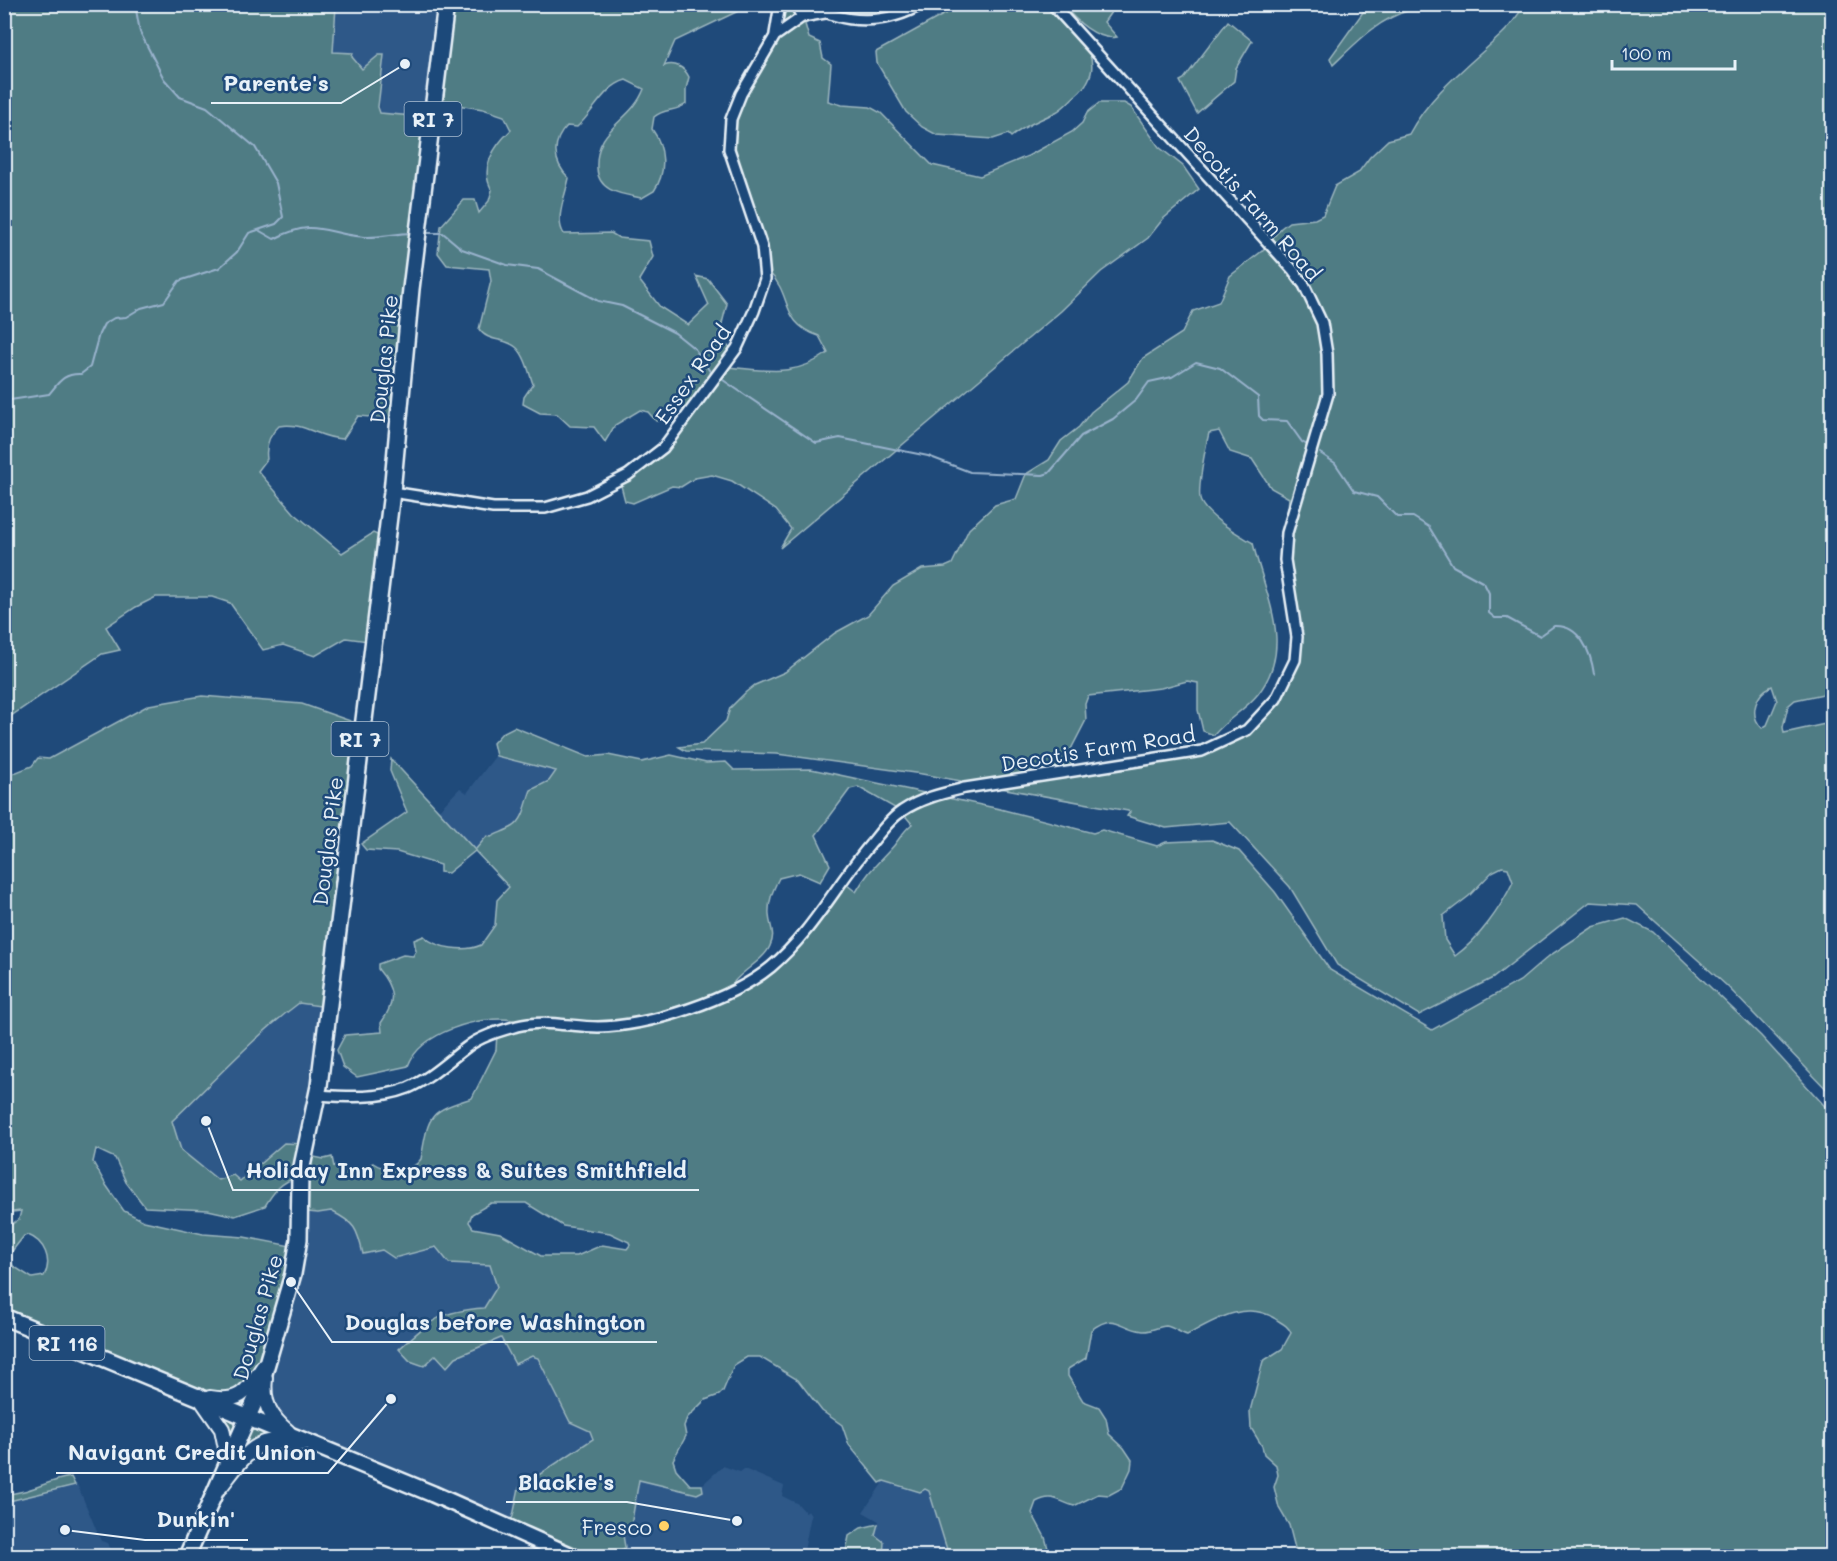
<svg xmlns="http://www.w3.org/2000/svg" width="1837" height="1561" viewBox="0 0 1837 1561" font-family="Mali,sans-serif">
  <style>
    .built { fill: #2f5888 }
    .green { fill: #507c84; stroke: #9cb6be; stroke-width: 1.5; fill-rule: evenodd }
    .lines { fill: none; stroke-linecap: round; stroke-linejoin: round }
    .stream { stroke: #99b3cd; stroke-width: 2 }
    .street-casing { stroke: #e8f1f8; stroke-width: 14 }
    .secondary-casing { stroke: #e8f1f8; stroke-width: 18 }
    .primary-casing { stroke: #e8f1f8; stroke-width: 20 }
    .street { stroke: #1f4a7a; stroke-width: 9 }
    .secondary { stroke: #1f4a7a; stroke-width: 14 }
    .primary { stroke: #1f4a7a; stroke-width: 15 }
    .poi-dot { fill: #ffd166; stroke: #1f4a7a; stroke-width: 2 }
    .labels { text-anchor: middle; dominant-baseline: central; stroke-width: 5; stroke-linejoin: round; paint-order: stroke }
    .shield { fill: #1f4a7a; stroke: #acbfd2; stroke-width: 1.5 }
    .shield-label { font-size: 20px; font-weight: bold; fill: #e8f1f8 }
    .street-label { font-size: 21px; fill: #e8f1f8; stroke: #1f4a7a }
    .poi-label { font-size: 21px; fill: #e8f1f8; stroke: #1f4a7a; text-anchor: end }
    .leader { fill: none; stroke: #e8f1f8; stroke-width: 2 }
    .callout-dot { fill: #e8f1f8; stroke: #1f4a7a; stroke-width: 2 }
    .callout-label { font-size: 22px; text-anchor: middle; font-weight: bold; fill: #e8f1f8; stroke: #1f4a7a; stroke-width: 5; stroke-linejoin: round; paint-order: stroke }
  </style>
  <rect width="100%" height="100%" fill="#1f4a7a"/>
  <filter id="ink" filterUnits="userSpaceOnUse"><feTurbulence type="fractalNoise" baseFrequency=".0167" numOctaves="2"/><feDisplacementMap in="SourceGraphic" scale="12" xChannelSelector="R" yChannelSelector="G"/><feConvolveMatrix kernelMatrix="1 2 1 2 8 2 1 2 1" color-interpolation-filters="sRGB"/></filter>
  <g filter="url(#ink)">
    <g class="built">
      <path d="M355,4L443,6L434,118L380,113L379,55L362,70L352,57L333,52L331,46L336,6Z"/>
      <path d="M497,754L556,770L549,781L527,799L524,812L515,825L500,834L491,837L487,836L475,850L438,811L460,788L467,793Z"/>
      <path d="M299,1003L320,1006L321,1004L305,1142L284,1143L240,1181H218L181,1150L172,1121L247,1046Z"/>
      <path d="M298,1211L318,1213L331,1211L345,1218L358,1229L363,1254L382,1250L394,1258L436,1247L449,1263L490,1264L497,1287L484,1308L458,1310L432,1319L400,1350L424,1366L435,1355L442,1359L456,1357L501,1338L538,1358L570,1422L590,1431L592,1441L519,1488L513,1516L507,1529L248,1420L266,1373Z"/>
      <path d="M723,1466L740,1472L744,1469L784,1486L782,1496L798,1504L806,1513L808,1510L811,1515L803,1556H618L625,1547L623,1535L639,1480L703,1491L702,1485Z"/>
      <path d="M884,1481L929,1491L949,1556H883L885,1554L875,1535L879,1521L863,1512Z"/>
      <path d="M77,1484L101,1541L108,1543L114,1556H5L4,1502Z"/>
    </g>
    <g class="green">
      <path d="M16,4L355,5L336,6L333,52L353,53L352,57L362,69L379,55H384L378,107L380,113L434,118L396,419L358,416L343,439C320,439 303,421 279,426C269,435 265,445 267,459L258,471L294,513L342,553L373,533L384,538L368,641L346,638L315,656L283,645L263,650L230,603L212,597H156L136,607L106,627L120,650L102,654L5,720L4,20Z"/>
      <path d="M436,5H751L675,41L664,66C675,62 684,67 689,77L686,89V104C676,112 664,108 654,117L652,129C665,147 667,172 654,191L642,198C622,194 598,192 597,168C595,126 631,123 644,89L626,80C604,86 594,112 577,127L567,126C551,142 553,163 569,178C566,194 554,220 564,234L611,233L619,238L649,241L653,257L639,280L660,307L688,325L709,305L696,276L708,279L727,304L717,343L737,349L727,367C768,370 793,378 828,353L819,336C779,323 794,296 768,271L729,135L744,92L781,31V5H921L881,18L820,15L805,24L809,38L820,43L823,58L831,64L828,101L842,105L870,107L881,113L932,165L980,176L1028,156L1072,132L1082,123L1087,113L1099,103H1124L1131,107L1159,147L1183,166L1199,189L1163,219L1148,238L1101,272L1061,311L780,548L791,529L776,510L732,481L712,475L695,478L681,487L672,486L633,503L625,501L620,482C651,466 673,445 693,417V415L677,405L662,421H656L648,412L640,410L615,425L605,442L594,427L570,426L557,414L540,413L523,404L524,397L533,384C529,373 526,357 517,348C506,337 488,343 479,329L491,281L489,269L447,265L438,253L441,226L464,200H475L479,213L489,201L492,190C479,169 494,146 511,130L504,116L483,109L438,102L442,6Z"/>
      <path d="M961,5H1049C1073,31 1115,61 1076,95C1070,100 1064,108 1056,112C1039,121 1026,124 1011,137L1008,134L993,139L937,135L922,127L906,112L877,63L876,52Z"/>
      <path d="M1063,5H1116L1104,22L1117,37C1097,41 1075,20 1063,5Z"/>
      <path d="M1368,5H1412L1410,10C1378,19 1356,43 1333,65L1330,58Z"/>
      <path d="M1525,5H1832V699L1823,694L1795,700L1788,706L1783,727L1784,733L1825,724L1832,719V1095L1727,986L1637,905L1590,902L1493,978L1419,1015L1337,965L1290,887L1230,822L1166,828L1127,816L1130,812L1128,811L922,774L777,754L686,751L679,747L702,744L726,721L730,708L746,692L755,685L785,672L835,633L868,615L893,586L922,569L945,567L952,564L969,529L995,505L1016,499L1026,474L1049,460L1061,441L1079,427L1091,412L1128,382L1143,358L1182,333L1193,311L1219,302L1230,276L1262,251L1281,228L1289,222L1315,219L1323,215L1335,186L1358,173L1370,157L1388,140L1409,134C1432,92 1468,66 1502,34C1511,26 1518,14 1525,5ZM1219,431L1230,452L1252,459L1271,488L1289,498L1284,548L1294,643L1291,665L1264,716L1208,751L1073,770L1068,755L1086,720L1085,704L1088,696L1161,688L1187,681L1198,683V710L1203,731L1214,735C1227,719 1245,710 1258,694C1296,646 1264,594 1253,543C1238,534 1209,518 1201,502C1196,493 1206,445 1209,433ZM1772,686L1777,701L1767,725L1762,728C1748,715 1756,693 1772,686ZM1502,867L1508,868L1513,882C1500,909 1479,939 1455,956L1445,940L1443,916L1469,896L1492,872Z"/>
      <path d="M1228,21L1252,41L1236,68L1234,81L1197,113L1180,81L1184,79Z"/>
      <path d="M202,696L302,704L356,723L321,1004L320,1006L299,1003C252,1038 214,1081 172,1121L181,1150L218,1180L233,1175L240,1181L284,1143L304,1144V1155L324,1159L332,1157L334,1167L362,1169L373,1163C386,1172 412,1173 421,1159C429,1115 427,1112 472,1098L496,1050L497,1032L509,1029L513,1020C481,1015 420,1032 408,1066L357,1077L343,1067L337,1050L345,1035L382,1032L381,1023C396,1002 395,989 378,969V964L403,955L413,956L416,951L414,940L424,936C436,949 466,952 481,945L495,925L497,900L509,887L475,851L448,873L440,872V865L397,852L366,850L361,844L407,812L390,771L391,759L475,850L487,836L491,837C498,833 506,831 514,826C525,818 526,802 531,790L549,781L556,771L496,756L493,743L502,733L514,727L588,757L608,755L642,762L671,755L706,763L726,762L734,770L811,769L1000,809L1093,833L1102,830L1157,846L1166,842L1212,840L1239,851L1275,892L1330,970L1432,1030L1520,981L1549,956L1593,927L1625,918L1653,932L1761,1036L1832,1114V1556H1297L1289,1525L1279,1508L1274,1487L1278,1475L1276,1465L1264,1454L1262,1446L1251,1428L1250,1411L1263,1361L1282,1349L1291,1333C1288,1325 1281,1323 1274,1318C1245,1300 1213,1321 1187,1335C1180,1333 1173,1327 1166,1326C1158,1326 1151,1332 1143,1331C1119,1328 1116,1311 1091,1330L1086,1358L1068,1369V1376L1083,1401L1099,1407L1106,1418L1109,1434L1124,1448L1132,1460L1131,1469L1122,1488L1109,1495L1098,1494L1074,1506C1057,1501 1053,1493 1036,1502L1032,1513L1045,1537L1050,1556H949L929,1491L925,1489L920,1492L884,1481L880,1483L849,1445L842,1425L822,1411L798,1380L760,1357H747L734,1365L723,1391L719,1395L705,1400L687,1418L684,1426L686,1436L673,1460L676,1469L690,1485H702L703,1491L697,1494L639,1480L631,1526L623,1535L625,1547L618,1556H569L507,1529L513,1516L519,1488L593,1439L590,1431L570,1422L538,1358L532,1356L515,1364L501,1338L456,1357L447,1367L436,1355L424,1366L410,1361L399,1349C431,1320 440,1311 484,1308L497,1287L490,1265L449,1263L436,1247L394,1258L382,1250L363,1254C357,1228 355,1223 331,1211L318,1213L298,1211V1177C281,1182 274,1191 265,1206L235,1216L208,1210L145,1207L126,1182L115,1158L96,1149L93,1162L106,1185L124,1211L144,1221L203,1234L244,1237L291,1246L248,1419L291,1438L267,1442L242,1461L197,1400L5,1318V1229L19,1219L21,1211L5,1213L4,777L32,766L38,758L49,759L149,705ZM858,787L902,812L912,824C900,834 899,841 890,850C875,866 867,873 856,892L842,881L772,965L735,991L734,982C743,970 764,960 770,946C776,933 770,928 769,915C768,901 773,890 779,878L799,873L820,882L830,865L816,835L850,789ZM491,1203H526L563,1226L610,1233L629,1242L630,1245L627,1249L602,1245L577,1256H541L500,1233L473,1228L469,1222L472,1214ZM28,1235C44,1241 53,1260 44,1276L32,1278L13,1266L9,1255L24,1236Z"/>
      <path d="M71,1477L75,1485L5,1502V1494C27,1494 48,1480 71,1477Z"/>
      <path d="M878,1524L875,1535L884,1542L883,1556H845L849,1536L861,1528Z"/>
    </g>
    <g class="lines">
      <g class="stream">
        <path d="M260,231L274,239C317,217 323,234 365,237C380,238 396,233 412,233"/>
        <path d="M424,233H443L462,249L507,265L538,269L598,301L622,306L675,333L695,349L711,373"/>
        <path d="M723,380L816,443L840,438L928,456L970,472L1043,475L1049,473L1081,436L1113,419L1136,400L1149,382L1172,377L1196,362L1220,368L1258,397L1259,416L1263,420L1287,421L1302,442L1309,446"/>
        <path d="M4,401L49,394C59,382 64,373 81,374L90,367L99,334L104,324L114,318L126,317L141,308L164,302L179,281L219,268L237,252L249,233L276,224L283,217L276,183L255,147L207,107L180,97L164,79L140,32L135,4"/>
        <path d="M1320,453L1335,463L1354,491L1377,497L1397,517H1413L1429,527L1453,566L1484,583L1489,593V613L1495,618H1507L1540,636L1554,626C1580,624 1591,653 1594,674"/>
      </g>
      <defs>
        <g id="street">
          <path d="M795,4L802,17"/>
          <path d="M811,4C843,26 889,24 922,4"/>
          <path d="M775,34L780,4"/>
          <path d="M392,492L493,508H545L587,496L628,475L663,448L737,348L754,311L765,279L762,247L729,149L731,119L741,94L775,36L802,17L825,13"/>
          <path d="M318,1095C347,1097 380,1099 408,1088C431,1078 448,1061 467,1047C481,1036 500,1031 517,1026C543,1019 572,1027 598,1027C650,1026 731,1000 771,967C813,932 838,881 874,840C882,830 891,818 902,811C921,798 944,793 965,788L1202,751L1247,730L1276,699L1295,660L1297,637L1285,560L1287,533L1328,394L1327,354L1322,323L1304,285L1293,270L1052,4"/>
        </g>
        <g id="secondary">
          <path d="M265,1378C262,1402 270,1417 288,1432"/>
          <path d="M199,1396L222,1429L229,1463"/>
          <path d="M210,1398C242,1404 248,1389 264,1366"/>
          <path d="M220,1487C232,1472 249,1445 269,1442C282,1441 294,1447 307,1442"/>
        </g>
        <g id="primary">
          <path d="M4,1317L433,1494L572,1556"/>
          <path d="M187,1556L258,1394L293,1274L299,1239L300,1176L319,1086L392,492L411,289L446,4"/>
        </g>
      </defs>
      <use href="#street" class="street-casing"/>
      <use href="#secondary" class="secondary-casing"/>
      <use href="#primary" class="primary-casing"/>
      <use href="#street" class="street"/>
      <use href="#secondary" class="secondary"/>
      <use href="#primary" class="primary"/>
    </g>
  </g>
  <circle class="poi-dot" cx="664" cy="1526" r="6"/>
  <g class="labels">
    <g class="shield">
      <rect x="404.5" y="102" width="57" height="34" rx="4.5"/>
      <rect x="331.5" y="722" width="57" height="34" rx="4.5"/>
      <rect x="29.5" y="1326" width="75" height="34" rx="4.5"/>
    </g>
    <g class="shield-label">
      <text x="433" y="119">RI 7</text>
      <text x="360" y="739">RI 7</text>
      <text x="67" y="1343">RI 116</text>
    </g>
    <g class="street-label">
      <text transform="translate(1253 203) rotate(49)">Decotis Farm Road</text>
      <text transform="translate(383 359) rotate(-84)">Douglas Pike</text>
      <text transform="translate(692 374) rotate(-55)">Essex Road</text>
      <text transform="translate(1098 748) rotate(-9)">Decotis Farm Road</text>
      <text transform="translate(327 841) rotate(-83)">Douglas Pike</text>
      <text transform="translate(257 1317) rotate(-74)">Douglas Pike</text>
    </g>
    <g class="poi-label">
      <text x="652" y="1526">Fresco</text>
    </g>
  </g>
  <path class="leader" d="M405 64L341 103H211M206 1121L233 1190H699M291 1282L332 1342H657M391 1399L328 1473H56M737 1521L627 1502H506M65 1530L145 1540H248"/>
  <g class="callout-dot">
    <circle cx="405" cy="64" r="6"/>
    <circle cx="206" cy="1121" r="6"/>
    <circle cx="291" cy="1282" r="6"/>
    <circle cx="391" cy="1399" r="6"/>
    <circle cx="737" cy="1521" r="6"/>
    <circle cx="65" cy="1530" r="6"/>
  </g>
  <g class="callout-label">
    <text x="276" y="91">Parente's</text>
    <text x="466" y="1178">Holiday Inn Express &amp; Suites Smithfield</text>
    <text x="495" y="1330">Douglas before Washington</text>
    <text x="192" y="1460">Navigant Credit Union</text>
    <text x="566" y="1490">Blackie's</text>
    <text x="196" y="1527">Dunkin'</text>
  </g>
  <rect width="1837" height="1561" fill="none" stroke="#1f4a7a" stroke-width="24"/>
  <rect x="12" y="12" width="1813" height="1537" fill="none" stroke="#e8f1f8" stroke-width="2" filter="url(#ink)"/>
  <path d="M1612 60v9h123v-9" fill="none" stroke="#e8f1f8" stroke-width="3"/>
  <text x="1621" y="60" font-size="18" fill="#e8f1f8" stroke="#1f4a7a" stroke-width="4.5" paint-order="stroke">100 m</text>
</svg>
